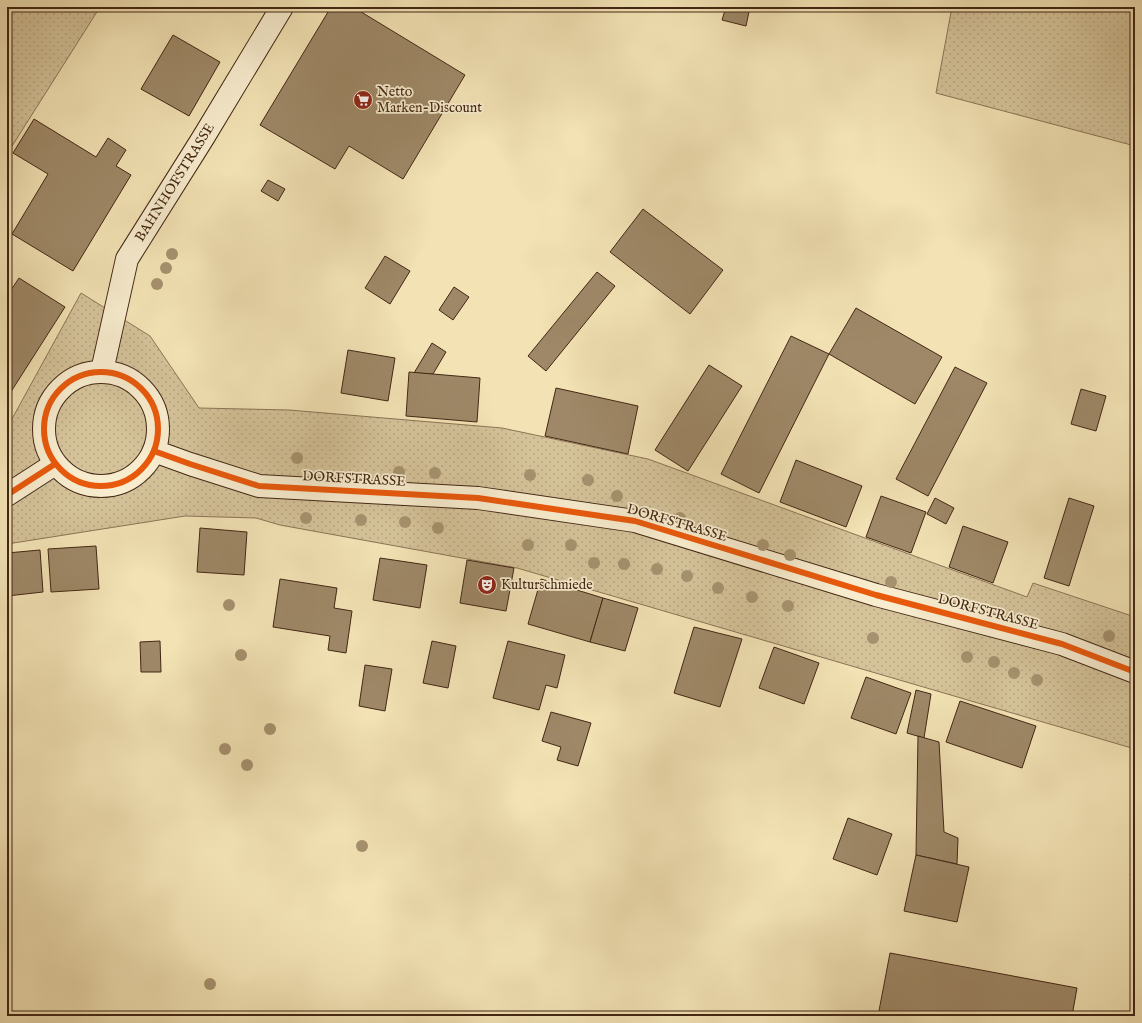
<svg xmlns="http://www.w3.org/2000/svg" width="1142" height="1023" viewBox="0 0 1142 1023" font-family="'IM FELL English',serif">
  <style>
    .grass { fill: url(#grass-dots); stroke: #8c7456 }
    .building { fill: #9e8867; stroke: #432714 }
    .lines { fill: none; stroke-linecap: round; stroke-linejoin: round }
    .secondary-casing { stroke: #432714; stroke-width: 24 }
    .secondary { stroke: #f7ecce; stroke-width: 22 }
    .cycleway-casing { stroke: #f7ecce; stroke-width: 8 }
    .cycleway { stroke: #e8590c; stroke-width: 6 }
    .tree { fill: #a6916e }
    .labels { text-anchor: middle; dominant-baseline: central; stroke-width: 3.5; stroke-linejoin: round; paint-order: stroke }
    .poi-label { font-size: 14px; fill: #432714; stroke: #f7ecce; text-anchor: start }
    .street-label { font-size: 14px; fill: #432714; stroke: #f7ecce }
  </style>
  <defs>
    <pattern id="grass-dots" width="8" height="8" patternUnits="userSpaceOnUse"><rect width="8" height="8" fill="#d4c299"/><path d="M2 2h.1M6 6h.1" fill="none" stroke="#b7a783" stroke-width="1.8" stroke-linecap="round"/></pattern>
  </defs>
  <rect width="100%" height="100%" fill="#f2e2b4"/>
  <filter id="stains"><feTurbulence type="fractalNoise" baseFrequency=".005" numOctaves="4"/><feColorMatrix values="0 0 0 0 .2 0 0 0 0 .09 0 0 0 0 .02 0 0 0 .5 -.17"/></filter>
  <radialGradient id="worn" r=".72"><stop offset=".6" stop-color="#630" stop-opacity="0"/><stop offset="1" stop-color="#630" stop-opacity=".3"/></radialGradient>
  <g class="grass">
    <path d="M7,7H100L7,154Z"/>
    <path d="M952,7H1135V146L936,93Z"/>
    <path d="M81,293L150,336L199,408L289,410L502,428L648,459L1027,597L1033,583L1135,617V749L517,568L280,525L256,518L185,516L7,544V428Z"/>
    <path d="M81,1013L76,1016H7V1015Z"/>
  </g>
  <g class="building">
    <path d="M331,7H353L465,75L403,179L349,146L335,169L260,125Z"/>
    <path d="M726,7H750L746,26L722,20Z"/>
    <path d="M173,35L220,62L189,116L141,89Z"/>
    <path d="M34,119L96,157L108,138L126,150L116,166L131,175L73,271L12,234L48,174L13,153Z"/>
    <path d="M268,180L285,189L278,201L261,191Z"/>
    <path d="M643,209L723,270L690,314L610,252Z"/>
    <path d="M385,256L410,271L390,304L365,288Z"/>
    <path d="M597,272L615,286L546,371L528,356Z"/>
    <path d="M19,278L65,307L7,398V296Z"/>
    <path d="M454,287L469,297L453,320L439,310Z"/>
    <path d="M856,308L942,357L915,404L829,354Z"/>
    <path d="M791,336L829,354L759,493L721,474Z"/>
    <path d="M432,343L446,352L433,374L414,373Z"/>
    <path d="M348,350L395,358L388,401L341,393Z"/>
    <path d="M709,365L742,386L688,471L655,450Z"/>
    <path d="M955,367L987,383L928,496L896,479Z"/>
    <path d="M409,372L480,378L477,422L406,416Z"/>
    <path d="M556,388L638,406L628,454L545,436Z"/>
    <path d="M1081,389L1106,396L1096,431L1071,424Z"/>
    <path d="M796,460L862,486L846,527L780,502Z"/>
    <path d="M881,496L926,512L911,553L866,537Z"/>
    <path d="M935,498L954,508L946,524L927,514Z"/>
    <path d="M1069,498L1094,506L1069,586L1044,578Z"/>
    <path d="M963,526L1008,542L993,583L949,567Z"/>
    <path d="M200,528L247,532L244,575L197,572Z"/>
    <path d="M96,546L99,589L51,592L48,549Z"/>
    <path d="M40,550L43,592L7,596V553Z"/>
    <path d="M380,558L427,565L420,608L373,600Z"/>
    <path d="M467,560L514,568L506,611L460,603Z"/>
    <path d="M280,579L337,588L334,608L352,611L346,653L328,650L330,636L273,627Z"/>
    <path d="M541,579L603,598L590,642L528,624Z"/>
    <path d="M603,598L638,608L625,651L590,642Z"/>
    <path d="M694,627L742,639L720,707L674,693Z"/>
    <path d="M160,641L161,672H141L140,642Z"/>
    <path d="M432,641L456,646L448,688L423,683Z"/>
    <path d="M508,641L565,655L557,688L546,685L539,710L493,698Z"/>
    <path d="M774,647L819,663L804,704L759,688Z"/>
    <path d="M365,665L392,669L385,711L359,706Z"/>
    <path d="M866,677L911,693L896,734L851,718Z"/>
    <path d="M916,690L931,694L924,738L907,733Z"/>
    <path d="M960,701L1036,726L1022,768L946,742Z"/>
    <path d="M551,712L591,723L578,766L557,760L561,747L542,741Z"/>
    <path d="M918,736L939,742L944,832L958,838L957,864L916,855Z"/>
    <path d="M848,818L892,834L877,875L833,859Z"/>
    <path d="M916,855L969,867L957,922L904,911Z"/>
    <path d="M1135,861V877L1130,875Z"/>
    <path d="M890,953L1077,988L1072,1016H878Z"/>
  </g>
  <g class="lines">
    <defs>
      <g id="secondary">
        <path id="s1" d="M102,371L127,259L203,138L282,7"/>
        <circle cx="101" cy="429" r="57"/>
        <path d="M154,451L190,464L259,486L478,498L635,521L876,595L1062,644L1135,672"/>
        <path d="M7,495L55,464"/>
      </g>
    </defs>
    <use href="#secondary" class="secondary-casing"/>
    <use href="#secondary" class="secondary"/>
    <defs>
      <g id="cycleway">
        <circle cx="101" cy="429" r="57"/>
        <path d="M154,451L190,464L259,486L478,498L635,521L876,595L1062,644L1135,672"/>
        <path d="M7,495L55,464"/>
      </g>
    </defs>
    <use href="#cycleway" class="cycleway-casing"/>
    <use href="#cycleway" class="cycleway"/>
  </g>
  <g class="tree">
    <circle cx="172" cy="254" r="6"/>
    <circle cx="166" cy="268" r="6"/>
    <circle cx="157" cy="284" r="6"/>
    <circle cx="297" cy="458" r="6"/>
    <circle cx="399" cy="472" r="6"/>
    <circle cx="435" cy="473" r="6"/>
    <circle cx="530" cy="475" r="6"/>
    <circle cx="588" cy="480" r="6"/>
    <circle cx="617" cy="496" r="6"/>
    <circle cx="306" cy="518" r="6"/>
    <circle cx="680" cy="518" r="6"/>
    <circle cx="361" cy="520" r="6"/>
    <circle cx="405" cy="522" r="6"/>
    <circle cx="438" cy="528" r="6"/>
    <circle cx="528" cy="545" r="6"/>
    <circle cx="571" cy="545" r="6"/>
    <circle cx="763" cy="545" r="6"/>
    <circle cx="790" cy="555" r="6"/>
    <circle cx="594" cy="563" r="6"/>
    <circle cx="624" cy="564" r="6"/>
    <circle cx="657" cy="569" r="6"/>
    <circle cx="687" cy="576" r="6"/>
    <circle cx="891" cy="582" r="6"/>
    <circle cx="718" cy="588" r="6"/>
    <circle cx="752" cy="597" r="6"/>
    <circle cx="229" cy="605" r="6"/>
    <circle cx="788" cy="606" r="6"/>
    <circle cx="1109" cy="636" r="6"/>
    <circle cx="873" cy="638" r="6"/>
    <circle cx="241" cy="655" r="6"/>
    <circle cx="967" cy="657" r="6"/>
    <circle cx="994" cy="662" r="6"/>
    <circle cx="1014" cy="673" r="6"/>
    <circle cx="1037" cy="680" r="6"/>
    <circle cx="270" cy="729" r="6"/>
    <circle cx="225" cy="749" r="6"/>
    <circle cx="247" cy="765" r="6"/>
    <circle cx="362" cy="846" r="6"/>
    <circle cx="210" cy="984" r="6"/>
  </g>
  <defs>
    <symbol id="supermarket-disc" viewBox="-11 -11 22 22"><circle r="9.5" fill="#8f2418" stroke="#f7ecce"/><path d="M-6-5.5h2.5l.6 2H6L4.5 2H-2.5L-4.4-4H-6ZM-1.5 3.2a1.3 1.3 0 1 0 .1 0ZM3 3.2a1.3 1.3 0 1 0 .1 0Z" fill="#fff"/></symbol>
    <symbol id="theatre-disc" viewBox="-11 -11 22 22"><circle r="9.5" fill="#8f2418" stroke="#f7ecce"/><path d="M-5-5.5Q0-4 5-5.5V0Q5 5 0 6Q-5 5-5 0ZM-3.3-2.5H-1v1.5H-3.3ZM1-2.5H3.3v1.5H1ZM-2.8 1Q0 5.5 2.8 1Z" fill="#fff"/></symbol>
  </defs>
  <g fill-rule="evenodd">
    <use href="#supermarket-disc" x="352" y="89" width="22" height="22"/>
    <use href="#theatre-disc" x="476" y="574" width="22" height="22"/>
  </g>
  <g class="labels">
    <g class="poi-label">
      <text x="377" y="92">Netto<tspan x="377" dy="16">Marken-Discount</tspan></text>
      <text x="501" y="585">Kulturschmiede</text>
    </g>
    <g class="street-label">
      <text stroke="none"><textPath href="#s1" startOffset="205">BAHNHOFSTRASSE</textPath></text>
      <text transform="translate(354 479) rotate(3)">DORFSTRASSE</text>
      <text transform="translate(677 523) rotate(16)">DORFSTRASSE</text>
      <text transform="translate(988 612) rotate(15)">DORFSTRASSE</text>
    </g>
  </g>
  <rect width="1142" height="1023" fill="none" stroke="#f2e2b4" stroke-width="24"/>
  <rect x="8" y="8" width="1126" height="1007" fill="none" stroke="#432714" stroke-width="2"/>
  <rect x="12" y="12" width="1118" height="999" fill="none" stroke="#432714"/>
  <rect width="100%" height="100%" filter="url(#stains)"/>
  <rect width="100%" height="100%" fill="url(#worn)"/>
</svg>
